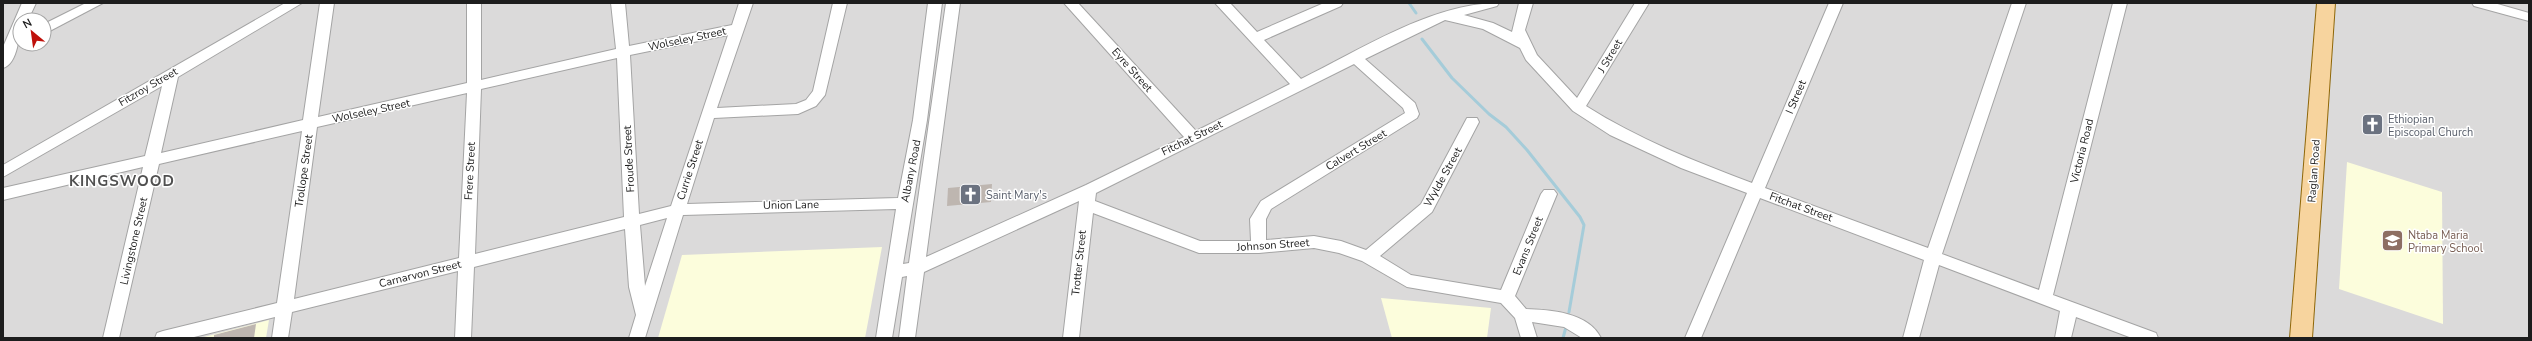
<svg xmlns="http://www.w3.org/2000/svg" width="2532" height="341" viewBox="0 0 2532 341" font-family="'Nunito Sans',sans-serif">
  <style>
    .residential { fill: #dbdada; fill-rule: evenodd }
    .education { fill: #fcfddc }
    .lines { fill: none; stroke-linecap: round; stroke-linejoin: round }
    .stream { stroke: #a5ccd9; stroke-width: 3 }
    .building { fill: #beb6b0 }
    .minor-casing { stroke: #a4a4a4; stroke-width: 2 }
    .major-casing { stroke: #8e6607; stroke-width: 2 }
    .minor { fill: #fff; fill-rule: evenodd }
    .major { fill: #f7d49e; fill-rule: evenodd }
    .labels { text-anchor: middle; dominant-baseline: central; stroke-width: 3; stroke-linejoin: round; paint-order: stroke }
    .street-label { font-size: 11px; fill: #1d1d1d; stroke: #fff }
    .worship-label { font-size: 11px; fill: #5b616d; stroke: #fff; text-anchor: start }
    .education-label { font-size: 11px; fill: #785e54; stroke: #fff; text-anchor: start }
    .district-label { font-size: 15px; font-weight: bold; letter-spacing: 1px; fill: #505050; stroke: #fff }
  </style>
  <rect width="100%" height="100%" fill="#edeae3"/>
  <path class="residential" d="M3,3H2529V338H3ZM20,20H44V44H20Z"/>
  <g class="education">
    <path d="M2347,162L2442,192L2443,324L2339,289Z"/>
    <path d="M882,247L865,338H658L682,255Z"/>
    <path d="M1381,298L1491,308L1487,338H1392Z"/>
    <path d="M269,320L266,338H200Z"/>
  </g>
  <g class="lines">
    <g class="stream">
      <path d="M1409,3L1416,13"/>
      <path d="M1422,39L1452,78L1489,114L1506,127L1527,150L1580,217L1584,225L1569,312"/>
      <path d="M1563,338L1566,327"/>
    </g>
  </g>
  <g class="building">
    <path d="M992,184L991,202L947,206L948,188Z"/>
    <path d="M256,324L254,338H214V335Z"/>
  </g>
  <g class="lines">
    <defs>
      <g id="minor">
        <path d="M22,3H36L28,20H20C20,33 18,64 3,68V47Z"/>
        <path d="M86,3H103L44,34V24Z"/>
        <path d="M285,3H302L178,77L161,153L303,120L320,3H334L318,117L467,83V3H481V80L616,49L611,3H625L629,46L732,25L739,3H753L717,108L796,104L806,100L813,91L833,3H847L825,95L816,106L798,114L714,118L687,204L898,198L913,120L928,3H942L927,120L903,264L909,263L946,3H960L926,257L1086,185L1184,137L1064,3H1078L1196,131L1290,84L1215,3H1230L1257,32L1324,3H1343L1341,6L1264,40L1301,79C1360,50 1432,3 1499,3L1497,6L1464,15L1493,23L1512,32L1519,3H1533L1525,30L1537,55L1577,98L1635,3H1649L1586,106C1638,139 1694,161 1752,183L1829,3H1843L1765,188L1928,248L2012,3H2026L1942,254L2039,290L2113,3H2127L2053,295L2156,333L2158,338H2132L2076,317L2071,338H2055L2060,311L1939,265L1919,338H1903L1924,260L1760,198L1701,338H1685L1747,193L1681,168L1610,135L1573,111L1526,60L1520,48L1483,29L1445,20L1365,59L1415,103L1419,114L1417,118L1271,209L1266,219V240L1314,236L1341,241L1366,250L1421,204L1467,118H1477L1479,122L1432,212L1380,256L1411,275L1501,290L1541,194L1544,190H1554L1557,194L1515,296L1526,309C1551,310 1588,312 1601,338H1582L1564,327L1532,322L1537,338H1521L1515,318L1501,303L1407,287L1362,261L1339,253L1314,248L1259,253H1199L1093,213L1079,338H1063L1079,201L924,272L915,338H899L907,276L902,277L892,338H876L896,209L683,215L645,338H629L636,315L629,287L625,229L474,267L471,338H455L458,271L292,312L288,338H272L275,317L190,338H155L157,333L163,331L277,303L302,131L159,164L119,338H103L143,167L3,200V188L145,156L162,86L3,177V165ZM728,35L671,206L639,214L630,55ZM617,58L624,217L475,254L481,89ZM1354,64L1403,108L1405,113L1261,201L1250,219L1251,241H1200L1095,201L1096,193ZM467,93L459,258L294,299L317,127ZM667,218L645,286L640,225Z"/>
        <path d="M2472,3H2494L2529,13V21L2474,6Z"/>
      </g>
      <path id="major" d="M2317,3H2335L2312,338H2290Z"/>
    </defs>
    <use href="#minor" class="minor-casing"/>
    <use href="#major" class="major-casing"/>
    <use href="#minor" class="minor"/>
    <use href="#major" class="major"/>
  </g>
  <defs>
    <symbol id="church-square" viewBox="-11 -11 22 22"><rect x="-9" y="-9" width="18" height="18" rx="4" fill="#6b7280" stroke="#fff"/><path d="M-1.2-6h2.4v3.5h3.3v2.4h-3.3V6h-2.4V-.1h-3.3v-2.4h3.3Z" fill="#fff"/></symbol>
    <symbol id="school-square" viewBox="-11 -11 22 22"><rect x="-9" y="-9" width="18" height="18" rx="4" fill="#8d6e63" stroke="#fff"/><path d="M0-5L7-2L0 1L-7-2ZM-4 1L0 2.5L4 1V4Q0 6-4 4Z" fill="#fff"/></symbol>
  </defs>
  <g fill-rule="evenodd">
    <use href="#church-square" x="2360" y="112" width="25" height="25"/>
    <use href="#church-square" x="958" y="182" width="25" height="25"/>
    <use href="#school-square" x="2380" y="228" width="25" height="25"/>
  </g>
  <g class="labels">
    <g class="street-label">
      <text transform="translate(687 39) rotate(-12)">Wolseley Street</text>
      <text transform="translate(1610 56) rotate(-59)">J Street</text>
      <text transform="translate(1132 70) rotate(48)">Eyre Street</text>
      <text transform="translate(148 87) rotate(-30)">Fitzroy Street</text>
      <text transform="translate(1796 97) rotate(-67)">I Street</text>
      <text transform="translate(371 111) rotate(-12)">Wolseley Street</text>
      <text transform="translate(1192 138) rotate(-26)">Fitchat Street</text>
      <text transform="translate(1356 150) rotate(-31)">Calvert Street</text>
      <text transform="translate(2082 151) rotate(-76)">Victoria Road</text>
      <text transform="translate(629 159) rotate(-93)">Froude Street</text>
      <text transform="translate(690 170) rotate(-72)">Currie Street</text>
      <text transform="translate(304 171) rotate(-82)">Trollope Street</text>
      <text transform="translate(470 171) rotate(-87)">Frere Street</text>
      <text transform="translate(911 171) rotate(-79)">Albany Road</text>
      <text transform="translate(2314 171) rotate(-86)">Raglan Road</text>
      <text transform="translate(1443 177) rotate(-61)">Wylde Street</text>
      <text transform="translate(791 205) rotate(-1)">Union Lane</text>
      <text transform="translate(1801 207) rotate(20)">Fitchat Street</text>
      <text transform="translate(134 241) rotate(-77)">Livingstone Street</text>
      <text transform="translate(1273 245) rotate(-4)">Johnson Street</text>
      <text transform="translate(1528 246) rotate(-68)">Evans Street</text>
      <text transform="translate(1079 263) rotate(-84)">Trotter Street</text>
      <text transform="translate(420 274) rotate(-14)">Carnarvon Street</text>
    </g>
    <g class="worship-label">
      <text x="2388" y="119">Ethiopian<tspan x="2388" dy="13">Episcopal Church</tspan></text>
      <text x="986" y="195">Saint Mary's</text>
    </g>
    <g class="education-label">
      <text x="2408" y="235">Ntaba Maria<tspan x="2408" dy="13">Primary School</tspan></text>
    </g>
    <g class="district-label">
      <text x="122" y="181">KINGSWOOD</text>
    </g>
  </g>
  <rect width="2532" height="341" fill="none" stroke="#1d1d1d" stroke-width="8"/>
  <g transform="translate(32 32) rotate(331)"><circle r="19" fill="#ffffff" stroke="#a5a5a5"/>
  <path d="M0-3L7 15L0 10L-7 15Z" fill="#bf100a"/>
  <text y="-6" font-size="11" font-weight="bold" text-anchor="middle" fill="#1d1d1d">N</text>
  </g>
</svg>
